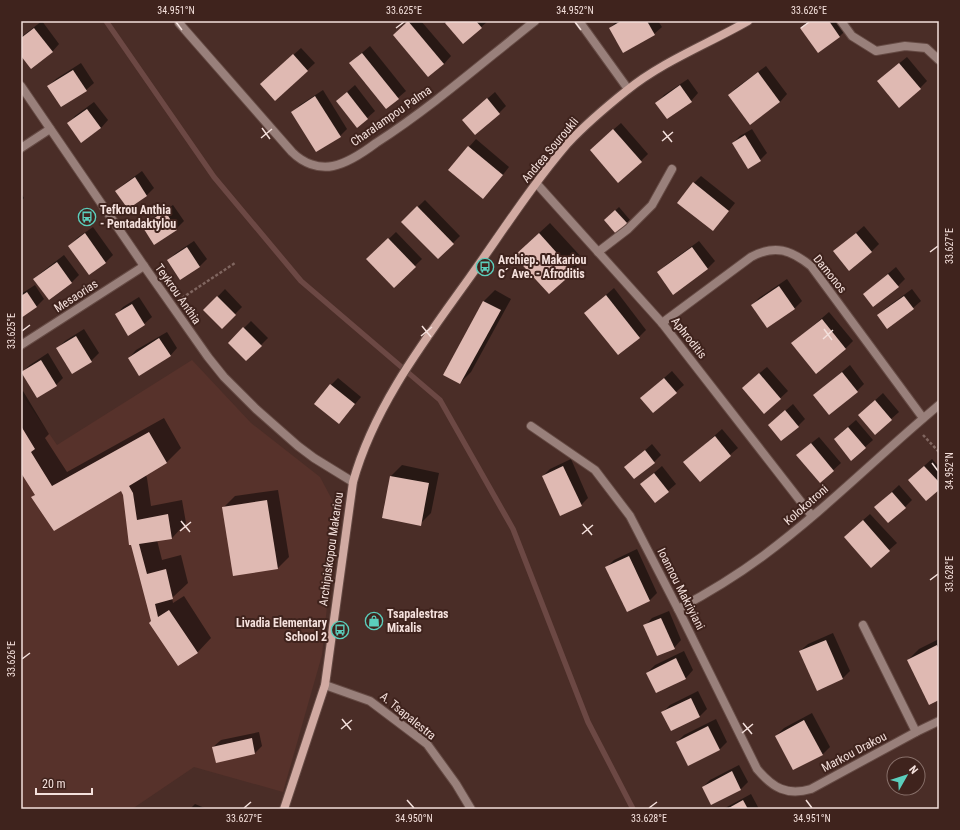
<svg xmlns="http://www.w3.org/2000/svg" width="960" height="830" viewBox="0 0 960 830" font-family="'Roboto Condensed',sans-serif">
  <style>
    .built { fill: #57322b }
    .shadow { fill: #0007 }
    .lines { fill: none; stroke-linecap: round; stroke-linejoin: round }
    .stream { stroke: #6c4844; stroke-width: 5.5 }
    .building { fill: #dfb9b2 }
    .lane-casing { stroke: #654a44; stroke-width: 10 }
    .street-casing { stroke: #654a44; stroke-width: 10 }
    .secondary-casing { stroke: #654a44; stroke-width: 10 }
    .path { stroke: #806660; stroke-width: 2.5; stroke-dasharray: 3 2; stroke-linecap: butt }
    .lane { stroke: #99807b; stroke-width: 8 }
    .street { stroke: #99807b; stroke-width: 8 }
    .secondary { stroke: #d1aaa2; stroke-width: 8 }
    .ticks { fill: none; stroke: #f4e0dc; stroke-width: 1.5 }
    .labels { text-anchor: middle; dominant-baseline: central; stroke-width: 4; stroke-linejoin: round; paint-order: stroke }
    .street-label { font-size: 12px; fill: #f4e0dc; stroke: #3f231d }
    .poi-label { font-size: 12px; font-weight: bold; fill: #f4e0dc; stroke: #3f231d; text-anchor: start }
    .neatline { fill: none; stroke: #f4e0dc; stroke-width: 1.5 }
    .ticks-label { font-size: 10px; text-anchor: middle; fill: #f4e0dc }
  </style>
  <rect width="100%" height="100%" fill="#4a2d27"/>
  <path class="built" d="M192,360L251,423L320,477L337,509L322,655L283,792L194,767L132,809H21V393L57,445Z"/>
  <g class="shadow">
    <path d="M42,21L59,44L52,52L21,55V37Z"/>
    <path d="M409,21H421L451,56L444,64L401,27Z"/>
    <path d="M448,21H488L463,43Z"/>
    <path d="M617,21H658L662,27L654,34L610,28Z"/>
    <path d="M808,21H841L847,29L840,36L818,51L801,28Z"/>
    <path d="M370,46L406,91L386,108L350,63Z"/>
    <path d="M301,48L315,63L275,100L269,77Z"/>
    <path d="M907,57L927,81L920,88L886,74Z"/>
    <path d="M81,63L94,83L86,90L48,86L56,79Z"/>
    <path d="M766,66L787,94L780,102L751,123L729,95L736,88Z"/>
    <path d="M688,79L698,93L691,101L657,103L664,95Z"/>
    <path d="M355,85L375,111L357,127L337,101Z"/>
    <path d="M323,90L347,129L340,136L292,112L300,105Z"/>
    <path d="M495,92L506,106L499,113H471Z"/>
    <path d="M94,102L108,120L101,128L81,142L68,124L75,116Z"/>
    <path d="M621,123L648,154L641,161L598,143Z"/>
    <path d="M752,129L767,153L760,160L733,143L740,136Z"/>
    <path d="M476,139L509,167L490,191L449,170Z"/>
    <path d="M142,171L154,188L147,195L128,208L116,191L124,184Z"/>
    <path d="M701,176L735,203L720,222L694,183Z"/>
    <path d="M21,193L24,198L21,201Z"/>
    <path d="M425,200L460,236L438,258L402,222Z"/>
    <path d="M173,205L184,221L176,229L154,243L143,227L151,219Z"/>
    <path d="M619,207L630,220L616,233L605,220Z"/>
    <path d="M550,223L584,260L573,271L526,245Z"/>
    <path d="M864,226L879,244L871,252L835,251Z"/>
    <path d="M93,227L113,255L106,262L90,274L70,246L77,238Z"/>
    <path d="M396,232L422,259L394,286L368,259Z"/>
    <path d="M194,241L207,259L199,267L168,260L176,253Z"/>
    <path d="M699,241L715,261L707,269L658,273L666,265Z"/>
    <path d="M64,255L79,275L72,282L49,299L34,279L42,272Z"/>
    <path d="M896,267L905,279L898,286L864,294Z"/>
    <path d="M787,279L802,301L795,308L767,327L752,305L759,298Z"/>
    <path d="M35,285L44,299L37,306L21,316V294Z"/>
    <path d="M614,288L646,330L639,337L585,313Z"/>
    <path d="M225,289L242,307L222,327L205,310Z"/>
    <path d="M912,289L921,301L913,308L879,315L886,308Z"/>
    <path d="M495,290L511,299L471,372L460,383L445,374L484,301Z"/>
    <path d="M139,297L152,317L144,324L116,315L123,307Z"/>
    <path d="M829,312L853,341L845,349L793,343Z"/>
    <path d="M251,321L268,338L246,360L229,343Z"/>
    <path d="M84,329L99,353L91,361L73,372L58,348L65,341Z"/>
    <path d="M167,332L177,348L170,356L129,358L136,350Z"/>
    <path d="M48,353L63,378L56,385L22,372L30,365Z"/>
    <path d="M850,365L864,384L857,391L814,395Z"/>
    <path d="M767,367L788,391L764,413L750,381Z"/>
    <path d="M672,371L684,385L653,412L649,391Z"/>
    <path d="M338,378L361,397L339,423L331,385Z"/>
    <path d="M23,391L49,434L45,438L67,472L164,418L181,448L167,462L146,475L147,478L151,506L182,500L186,523L172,538L157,540L162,560L181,555L188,583L172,598L173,603L184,596L211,638L197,653L152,621L124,494L121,490L33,497L36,494L21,471V393Z"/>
    <path d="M883,393L899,412L875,433L859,415Z"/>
    <path d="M793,404L805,419L798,426L769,425Z"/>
    <path d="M856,420L873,440L865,447L842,432Z"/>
    <path d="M722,429L738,448L700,480L685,462Z"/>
    <path d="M819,437L841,463L820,482L805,448Z"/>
    <path d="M652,444L661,455L654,462L626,467Z"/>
    <path d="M571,459L588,498L581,505L543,476L550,469Z"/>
    <path d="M932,459L939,467V488L916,473Z"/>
    <path d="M402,465L439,473L431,513L420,524L391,476Z"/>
    <path d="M662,466L676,484L655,502L641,484Z"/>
    <path d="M899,485L912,500L905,507L883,500Z"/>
    <path d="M278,490L289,557L278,568L223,508L235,496Z"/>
    <path d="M870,514L897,543L889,550L853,529Z"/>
    <path d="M637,549L657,593L650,600L628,611L607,567L614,560Z"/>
    <path d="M669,611L681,640L674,648L645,626L652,618Z"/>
    <path d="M833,633L850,671L843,678L817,689L800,651L808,644Z"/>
    <path d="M939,639V698L908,660L919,649Z"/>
    <path d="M684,651L693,670L686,678L657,692L647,673L655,665Z"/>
    <path d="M698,691L707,709L700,716L671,730L663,712L670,705Z"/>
    <path d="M812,713L830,747L823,754L794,769L776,736L784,728Z"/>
    <path d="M716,719L727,742L720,749L688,765L677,742L684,735Z"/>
    <path d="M259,732L262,746L255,753L216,762L213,747L221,740Z"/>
    <path d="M739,765L748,782L741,789L703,787L710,780Z"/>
    <path d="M751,794L759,809H723L725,808Z"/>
    <path d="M195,804L207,809H190Z"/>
  </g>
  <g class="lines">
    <path class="stream" d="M106,21L214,177L301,281L440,400L513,529L588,722L633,809"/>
  </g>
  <g class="building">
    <path d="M408,21L444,64L428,77L393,35Z"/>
    <path d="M447,21H476L482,28L463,44L445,23Z"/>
    <path d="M621,21H647L655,35L623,53L609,28Z"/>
    <path d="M810,21H829L840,37L818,53L800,28Z"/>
    <path d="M34,28L53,52L31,69L21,56V38Z"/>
    <path d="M362,53L399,99L386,109L349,63Z"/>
    <path d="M293,54L308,71L275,101L260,84Z"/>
    <path d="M899,63L921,89L899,108L877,81Z"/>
    <path d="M73,70L87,91L61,107L47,86Z"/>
    <path d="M758,72L780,102L750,125L728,95Z"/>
    <path d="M680,85L692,102L667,119L655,103Z"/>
    <path d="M347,92L368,119L357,128L336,101Z"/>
    <path d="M315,96L341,137L316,152L291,112Z"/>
    <path d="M487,98L500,114L475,135L462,120Z"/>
    <path d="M87,109L101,128L81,143L67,123Z"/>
    <path d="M613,129L642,162L618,183L590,150Z"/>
    <path d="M745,135L761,161L748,169L732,143Z"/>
    <path d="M468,146L503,175L483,199L448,170Z"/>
    <path d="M135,177L147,196L128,209L115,191Z"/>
    <path d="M693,182L729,211L713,231L677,203Z"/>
    <path d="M417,206L454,244L438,259L401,222Z"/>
    <path d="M615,210L628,224L616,234L604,220Z"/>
    <path d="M165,211L177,230L154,245L142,226Z"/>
    <path d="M85,233L106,263L89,275L68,246Z"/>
    <path d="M539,233L574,272L549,294L514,256Z"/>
    <path d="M856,233L872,252L849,271L833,251Z"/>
    <path d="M388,238L416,267L394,288L366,259Z"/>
    <path d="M187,247L200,267L180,280L167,260Z"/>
    <path d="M692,247L708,269L673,295L657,272Z"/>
    <path d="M57,262L72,283L49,300L33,279Z"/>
    <path d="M888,274L899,287L873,307L863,294Z"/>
    <path d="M779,286L795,309L767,328L751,305Z"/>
    <path d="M27,292L37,307L21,318V296Z"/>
    <path d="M606,295L640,338L618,355L584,313Z"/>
    <path d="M217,296L236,315L222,329L203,310Z"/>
    <path d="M904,296L914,309L887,329L877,315Z"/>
    <path d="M483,301L501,310L460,384L443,375Z"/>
    <path d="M132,304L145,325L128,336L115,314Z"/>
    <path d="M822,319L846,349L816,374L791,343Z"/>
    <path d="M243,327L262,346L246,361L228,343Z"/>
    <path d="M76,336L92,362L72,374L56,348Z"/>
    <path d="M159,338L171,356L139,376L128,358Z"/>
    <path d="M41,360L57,386L37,398L21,372Z"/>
    <path d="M842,372L858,392L829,415L813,395Z"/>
    <path d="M759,373L781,399L764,414L742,388Z"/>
    <path d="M664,378L677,393L653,413L640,398Z"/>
    <path d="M330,384L355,404L339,424L314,404Z"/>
    <path d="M875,400L892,420L875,435L858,415Z"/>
    <path d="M785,410L799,427L781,441L768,425Z"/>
    <path d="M21,426L35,449L31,452L52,486L149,432L167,463L129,486L133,493L137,520L168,514L172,539L139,544L147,574L166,569L173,599L155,604L158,617L169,610L198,653L178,666L149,623L151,621L131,545H129L123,495L121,491L54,531L31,497L35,495L21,473Z"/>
    <path d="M848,427L866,448L851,461L834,439Z"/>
    <path d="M715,436L731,456L700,482L683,462Z"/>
    <path d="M811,443L834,471L820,483L796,455Z"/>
    <path d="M645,450L655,463L634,479L624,467Z"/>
    <path d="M563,466L582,506L560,516L542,476Z"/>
    <path d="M924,466L939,482V490L926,501L908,480Z"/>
    <path d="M654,473L669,492L655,503L640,484Z"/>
    <path d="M390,476L429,483L421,526L382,518Z"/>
    <path d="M892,492L906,508L888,523L874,507Z"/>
    <path d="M267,500L278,569L233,576L222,507Z"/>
    <path d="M863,520L890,551L871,568L844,537Z"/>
    <path d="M629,556L650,601L627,612L605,567Z"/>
    <path d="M661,618L675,649L657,656L643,625Z"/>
    <path d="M826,640L843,679L817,691L799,651Z"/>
    <path d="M937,645L939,650V700L929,705L907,660Z"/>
    <path d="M676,658L686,679L656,693L646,673Z"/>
    <path d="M691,698L700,717L671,731L661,712Z"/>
    <path d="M804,720L823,755L793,770L775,736Z"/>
    <path d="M708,726L720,750L688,766L676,742Z"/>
    <path d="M252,738L255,754L216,763L212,747Z"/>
    <path d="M732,771L741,790L711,805L702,787Z"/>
    <path d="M743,800L748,809H727Z"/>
  </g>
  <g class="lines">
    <defs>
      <g id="lane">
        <path d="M841,21L852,36L876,51L905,46L926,48L939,60"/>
        <path d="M598,252L628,229L652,205L672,169"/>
      </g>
      <g id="street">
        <path d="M579,21L628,89"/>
        <path d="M179,23L292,152C303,163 318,169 333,166C348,163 364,152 376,143C432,107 483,62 535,21"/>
        <path d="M21,86L144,266L208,357L224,377L256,409L298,446L314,458L353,482"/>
        <path d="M21,148L50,129"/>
        <path d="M537,184L662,323L812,516"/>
        <path d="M662,323L751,257C775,244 791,250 811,266L923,418"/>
        <path d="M21,345L144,266"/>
        <path d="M531,426L595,470L630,516L678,609L757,769C773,788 787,796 811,789L916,732L939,721"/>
        <path d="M678,609C708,593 736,576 763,556C825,510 880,454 939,405"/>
        <path d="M863,625L916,732"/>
        <path d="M325,685L370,701L427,744L456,784L471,809"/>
      </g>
      <path id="secondary" d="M284,809L325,685L353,482C374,406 425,340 470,277C502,232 532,185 568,143C586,124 606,107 626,91C663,61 708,44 748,21"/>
    </defs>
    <use href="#lane" class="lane-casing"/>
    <use href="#street" class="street-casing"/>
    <use href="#secondary" class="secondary-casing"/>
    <g class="path">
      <path d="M182,298L235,263"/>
      <path d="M923,435L939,452"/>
    </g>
    <use href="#lane" class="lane"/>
    <use href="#street" class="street"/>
    <use href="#secondary" class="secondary"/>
  </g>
  <path class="ticks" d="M176,22L182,30M575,22L581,30M396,28L404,22M801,28L809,22M262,128L270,139M663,131L672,142M261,138L272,129M662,141L673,132M930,252L938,246M422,326L431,337M824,329L832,340M22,331L30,325M421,336L432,327M823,339L833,330M932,463L938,471M181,521L190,532M583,524L592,535M180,531L191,522M582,534L593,525M930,580L938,574M22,659L30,653M342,719L351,730M743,723L752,734M341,729L352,720M742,733L753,724M407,800L414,808M806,800L812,808M244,808L251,802M649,808L657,802"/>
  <defs>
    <symbol id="bus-ring" viewBox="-11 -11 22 22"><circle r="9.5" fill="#3f231d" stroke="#5bcebc" stroke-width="1.5"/><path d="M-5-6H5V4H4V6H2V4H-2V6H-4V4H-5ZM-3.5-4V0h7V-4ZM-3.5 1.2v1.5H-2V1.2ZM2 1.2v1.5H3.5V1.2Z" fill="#5bcebc"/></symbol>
    <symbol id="shop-ring" viewBox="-11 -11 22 22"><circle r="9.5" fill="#3f231d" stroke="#5bcebc" stroke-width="1.5"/><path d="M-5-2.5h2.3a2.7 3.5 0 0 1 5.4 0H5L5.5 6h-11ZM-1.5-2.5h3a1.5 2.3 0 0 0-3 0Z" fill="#5bcebc"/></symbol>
  </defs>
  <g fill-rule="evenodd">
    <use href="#bus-ring" x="77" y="207" width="20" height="20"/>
    <use href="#bus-ring" x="475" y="257" width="20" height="20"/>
    <use href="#shop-ring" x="364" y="611" width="20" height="20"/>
    <use href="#bus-ring" x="330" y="620" width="20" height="20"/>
  </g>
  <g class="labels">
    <g class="street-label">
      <text transform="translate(391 116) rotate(-35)">Charalampou Palma</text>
      <text transform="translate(550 150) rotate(-50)">Andrea Souroukli</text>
      <text transform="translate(830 274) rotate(51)">Damonos</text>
      <text transform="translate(178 294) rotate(55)">Teykrou Anthia</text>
      <text transform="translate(76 296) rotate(-33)">Mesaorias</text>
      <text transform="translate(689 338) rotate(52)">Aphroditis</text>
      <text transform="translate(806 505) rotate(-41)">Kolokotroni</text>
      <text transform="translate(331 549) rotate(-82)">Archipiskopou Makariou</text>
      <text transform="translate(681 589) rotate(63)">Ioannou Makriyiani</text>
      <text transform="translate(408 716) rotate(39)">A. Tsapalestra</text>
      <text transform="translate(854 752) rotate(-28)">Markou Drakou</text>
    </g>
    <g class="poi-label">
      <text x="100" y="210">Tefkrou Anthia<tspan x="100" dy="14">- Pentadaktylou</tspan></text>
      <text x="498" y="260">Archiep. Makariou<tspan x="498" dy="14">C´ Ave. - Afroditis</tspan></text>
      <text x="387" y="614">Tsapalestras<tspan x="387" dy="14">Mixalis</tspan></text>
      <text x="327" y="623" text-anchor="end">Livadia Elementary<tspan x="327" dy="14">School 2</tspan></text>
    </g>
  </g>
  <rect width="960" height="830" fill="none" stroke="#3f231d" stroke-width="44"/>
  <g transform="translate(906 776) rotate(51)"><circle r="19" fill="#3f231d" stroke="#876f69"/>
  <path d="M0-3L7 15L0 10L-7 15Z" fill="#5bcebc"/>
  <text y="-6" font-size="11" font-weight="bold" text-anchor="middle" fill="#f4e0dc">N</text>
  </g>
  <path d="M36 788v6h56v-6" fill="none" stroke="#f4e0dc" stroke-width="2"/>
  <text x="42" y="788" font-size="12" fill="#f4e0dc" stroke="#3f231d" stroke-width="3" paint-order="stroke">20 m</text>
  <rect x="22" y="22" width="916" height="786" class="neatline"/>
  <g class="ticks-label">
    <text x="176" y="14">34.951°N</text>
    <text x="404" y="14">33.625°E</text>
    <text x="575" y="14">34.952°N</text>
    <text x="809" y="14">33.626°E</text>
    <text transform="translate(949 246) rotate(-90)" y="4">33.627°E</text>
    <text transform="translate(11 331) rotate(-90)" y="4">33.625°E</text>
    <text transform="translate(949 471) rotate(-90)" y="4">34.952°N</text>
    <text transform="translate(949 574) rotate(-90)" y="4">33.628°E</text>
    <text transform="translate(11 659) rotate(-90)" y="4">33.626°E</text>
    <text x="244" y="822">33.627°E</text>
    <text x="414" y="822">34.950°N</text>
    <text x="649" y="822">33.628°E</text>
    <text x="812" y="822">34.951°N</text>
  </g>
</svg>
